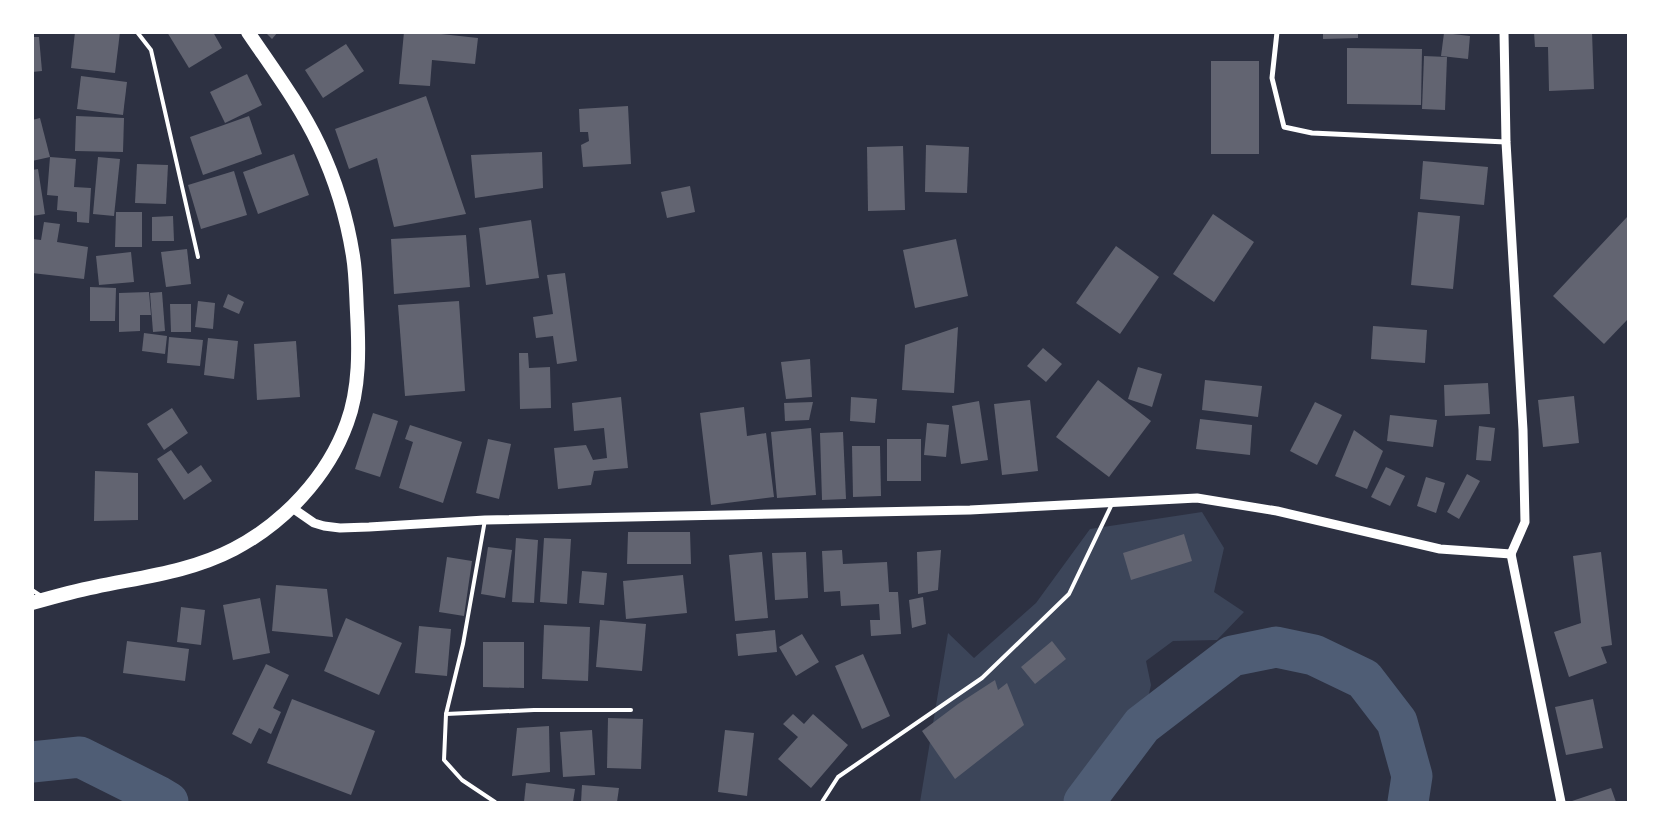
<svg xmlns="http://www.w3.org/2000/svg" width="1661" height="835" viewBox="0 0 1661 835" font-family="'Roboto Serif',serif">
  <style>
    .green { fill: #3c4559 }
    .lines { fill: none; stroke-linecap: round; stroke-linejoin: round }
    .river { stroke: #4f5d75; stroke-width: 41 }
    .building { fill: #626471 }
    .service { stroke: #fff; stroke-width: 4 }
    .minor { stroke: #fff; stroke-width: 5 }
    .tertiary { stroke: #fff; stroke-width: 9 }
    .trunk { stroke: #fff; stroke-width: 14 }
  </style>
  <rect width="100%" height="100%" fill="#2d3142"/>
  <path class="green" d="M1202,512L1224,548L1214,592L1244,612L1217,640L1173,641L1146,661L1151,685L1142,725L1119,724L1109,750L1063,802H920L948,633L974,658L1036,603L1090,529Z"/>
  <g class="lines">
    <g class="river">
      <path d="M32,762L80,757L158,796L168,802"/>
      <path d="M1084,802L1142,725L1232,656L1276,647L1314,655L1364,679L1397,722L1412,776L1408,802"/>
    </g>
  </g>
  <g class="building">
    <path d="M75,32H120L115,73L71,68Z"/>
    <path d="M167,32H213L222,48L189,68Z"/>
    <path d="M265,32H278L272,39Z"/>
    <path d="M404,32H423L478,38L475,64L432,60L430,86L399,84Z"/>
    <path d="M1323,32H1358V38L1323,39Z"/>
    <path d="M1534,32H1592L1594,89L1549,91L1548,47H1535Z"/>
    <path d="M1444,33L1470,36L1468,59L1441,56Z"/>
    <path d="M32,37H39L42,71L32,72Z"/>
    <path d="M346,44L364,71L323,98L305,70Z"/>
    <path d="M1347,48L1422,49L1421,105L1347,104Z"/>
    <path d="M1424,56L1447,57L1445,110L1422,109Z"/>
    <rect x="1211" y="61" width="48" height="93"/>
    <path d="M247,74L262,105L225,123L210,92Z"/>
    <path d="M81,76L127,82L123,115L77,109Z"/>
    <path d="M426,96L466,214L394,227L377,158L349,169L335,129Z"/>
    <path d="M628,106L631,164L583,167L581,145L589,141L588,132H580L579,109Z"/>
    <path d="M76,116L124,118L123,152L75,151Z"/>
    <path d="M249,116L262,154L203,175L190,137Z"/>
    <path d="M40,118L50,157L32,161V120Z"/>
    <path d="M926,145L969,147L967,193L925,192Z"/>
    <path d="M903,146L905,210L868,211L867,147Z"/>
    <path d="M542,152L543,188L475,198L471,155Z"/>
    <path d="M294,154L309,195L258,214L243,172Z"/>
    <path d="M50,157L76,159L74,187L91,188L89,223L77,222V212L57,210L58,196L47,195Z"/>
    <path d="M98,157L120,159L114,216L93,214Z"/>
    <path d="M1423,161L1488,167L1484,205L1420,199Z"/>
    <path d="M137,164L168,165L166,204L135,203Z"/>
    <path d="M38,169L45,214L32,216V170Z"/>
    <path d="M234,171L247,215L201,229L188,185Z"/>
    <path d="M690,186L695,212L667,218L661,192Z"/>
    <path d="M116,212H142V247H115Z"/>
    <path d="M1418,212L1460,216L1453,289L1411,285Z"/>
    <path d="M1213,214L1254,242L1214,302L1173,274Z"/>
    <path d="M173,216L174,241H152V217Z"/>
    <path d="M1628,216V319L1604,344L1553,296Z"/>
    <path d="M531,220L539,278L486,285L479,228Z"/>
    <path d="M44,222L60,224L57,242L88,247L84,279L32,273L33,239L41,240Z"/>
    <path d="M466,235L470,287L394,294L391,239Z"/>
    <path d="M956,239L968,296L915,308L903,250Z"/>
    <path d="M1116,246L1159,277L1120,334L1076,303Z"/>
    <path d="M187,249L191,284L166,287L161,252Z"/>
    <path d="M131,252L134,282L99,285L96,256Z"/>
    <path d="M565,273L577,361L557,364L553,336L536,338L533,317L553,314L547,275Z"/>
    <path d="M90,287L116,288L115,321H90Z"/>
    <path d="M149,292L151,315H140V331L119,332V293Z"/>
    <path d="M162,292L165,331L153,332L150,293Z"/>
    <path d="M228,294L244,302L239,314L223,307Z"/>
    <path d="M198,301L215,303L213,329L195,327Z"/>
    <path d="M459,301L465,391L405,396L398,305Z"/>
    <path d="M170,304H191V332H171Z"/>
    <path d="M1373,326L1427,330L1425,363L1371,359Z"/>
    <path d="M958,327L954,393L902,390L905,345Z"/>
    <path d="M144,333L167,336L165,354L142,351Z"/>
    <path d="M169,337L203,340L200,366L167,363Z"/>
    <path d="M208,338L238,341L234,379L204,375Z"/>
    <path d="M296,341L300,397L257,400L254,344Z"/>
    <path d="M1043,348L1062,364L1046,382L1027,366Z"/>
    <path d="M519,353H528L529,368L550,367L551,408L520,409Z"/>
    <path d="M810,359L812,397L786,399L781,362Z"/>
    <path d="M1138,367L1162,374L1152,407L1128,399Z"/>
    <path d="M1098,380L1151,421L1109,477L1056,437Z"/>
    <path d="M1205,380L1262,386L1258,417L1202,410Z"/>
    <path d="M1488,383L1490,414L1445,416L1444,385Z"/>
    <path d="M1574,396L1579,443L1543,447L1538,400Z"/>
    <path d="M621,397L628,468L594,471L591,485L558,489L554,448L586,445L593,460L607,458L604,428L574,431L572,403Z"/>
    <path d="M851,397L877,399L875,423L850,421Z"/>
    <path d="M1030,400L1038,471L1002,475L994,404Z"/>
    <path d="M979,401L988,460L961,464L952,406Z"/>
    <path d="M813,402L809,420L785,421L784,403Z"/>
    <path d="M1315,402L1342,415L1317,465L1290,451Z"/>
    <path d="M744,407L747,436L766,433L774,497L711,505L700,413Z"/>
    <path d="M172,408L188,433L164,450L147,424Z"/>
    <path d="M373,413L398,421L380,477L355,469Z"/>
    <path d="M1390,415L1437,420L1433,447L1387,441Z"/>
    <path d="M1200,419L1252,425L1250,455L1196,449Z"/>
    <path d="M927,423L949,425L946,457L924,455Z"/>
    <path d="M410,425L462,442L443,503L399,488L413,442L405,439Z"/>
    <path d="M1479,426L1495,428L1491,461L1476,460Z"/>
    <path d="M811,428L816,495L777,498L771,432Z"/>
    <path d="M1354,430L1383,451L1367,489L1335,476Z"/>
    <path d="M843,432L846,499L822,500L820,433Z"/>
    <path d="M488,439L511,444L499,499L476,493Z"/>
    <rect x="887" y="439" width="34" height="42"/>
    <path d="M852,446H880L881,496L853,497Z"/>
    <path d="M171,450L188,474L201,465L212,481L184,500L157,459Z"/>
    <path d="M1386,467L1405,476L1390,506L1371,497Z"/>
    <path d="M95,471L138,473V520L94,521Z"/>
    <path d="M1467,474L1480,481L1459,519L1447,512Z"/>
    <path d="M1426,477L1445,483L1436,513L1417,506Z"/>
    <path d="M628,532H690L691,564H627Z"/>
    <path d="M1184,534L1192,561L1131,580L1123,553Z"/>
    <path d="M516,538L538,540L534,603L512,602Z"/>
    <path d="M544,538L571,539L567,604L540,602Z"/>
    <path d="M488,547L512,550L505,598L481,594Z"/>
    <path d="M842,550L843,564L887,562L889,592H898L901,634L871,636L870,620H880L879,604L841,606L840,591L824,592L822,551Z"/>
    <path d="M941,550L938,590L918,594L917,552Z"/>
    <path d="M762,552L768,618L735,621L729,555Z"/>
    <path d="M806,552L808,598L775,600L772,553Z"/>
    <path d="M1601,552L1612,645L1601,647L1607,663L1569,677L1554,632L1581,623L1573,556Z"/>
    <path d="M447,557L472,561L464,616L439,612Z"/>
    <path d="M582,571L607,573L604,605L579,603Z"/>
    <path d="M683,575L687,613L626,619L623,581Z"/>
    <path d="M276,585L327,589L333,637L272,631Z"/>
    <path d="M923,597L926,624L912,628L909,600Z"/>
    <path d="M260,598L270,653L233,660L223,605Z"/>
    <path d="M181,607L205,610L201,645L177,642Z"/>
    <path d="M346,618L402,643L379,695L324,671Z"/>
    <path d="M600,620L646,624L642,671L596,667Z"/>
    <path d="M544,625L590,627L588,681L542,679Z"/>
    <path d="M419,626L451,629L447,676L415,673Z"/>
    <path d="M775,630L777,652L738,656L736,634Z"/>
    <path d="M802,634L819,662L796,676L779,647Z"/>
    <path d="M127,641L189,649L185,681L123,673Z"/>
    <path d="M1052,641L1066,659L1035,684L1021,667Z"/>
    <path d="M483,642H524V688L483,687Z"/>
    <path d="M863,654L890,716L862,729L835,666Z"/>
    <path d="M266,664L289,675L273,708L281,712L271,734L259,728L251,744L232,734Z"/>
    <path d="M995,680L998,690L1007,683L1024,725L955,779L922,731L958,704Z"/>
    <path d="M292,699L375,731L351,795L267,763Z"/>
    <path d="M1593,699L1603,748L1566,755L1555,707Z"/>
    <path d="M793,714L804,724L813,714L848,745L811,788L778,759L798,737L783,724Z"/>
    <path d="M608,718L643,719L641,769L607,768Z"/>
    <path d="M549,726L550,772L512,776L517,728Z"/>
    <path d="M592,730L595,775L563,777L560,732Z"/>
    <path d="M725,730L754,733L747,796L718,792Z"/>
    <path d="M526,783L575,789L573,802H524Z"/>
    <path d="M582,785L619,788L617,802H581Z"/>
    <path d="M1611,788L1616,802H1573L1572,801Z"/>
  </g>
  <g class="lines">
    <g class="service">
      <path d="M137,32L151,50L198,257"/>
      <path d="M485,520L463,644L446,714L444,760L462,780L495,802"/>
      <path d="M32,590L41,596"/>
      <path d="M446,714L534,710H631"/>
      <path d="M822,802L838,777L982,678L1069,594L1112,504"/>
    </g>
    <path class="minor" d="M1277,32L1272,78L1284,127L1312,133L1506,142"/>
    <g class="tertiary">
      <path d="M1504,32L1506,142L1523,430L1525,522L1511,554"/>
      <path d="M291,507L314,523L324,526L340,528L369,527L485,520L970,510L1197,498L1277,511L1440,549L1511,554"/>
      <path d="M1511,554L1561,802"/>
    </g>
    <path class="trunk" d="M32,603C53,597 74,591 95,587C142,577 190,572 234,549C284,523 328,476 347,423C360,388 359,348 357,312C356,293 356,274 353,256C347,218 335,179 319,145C300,105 273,69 248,32"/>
  </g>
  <rect width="1661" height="835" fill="none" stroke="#ffffff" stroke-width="68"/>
</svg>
